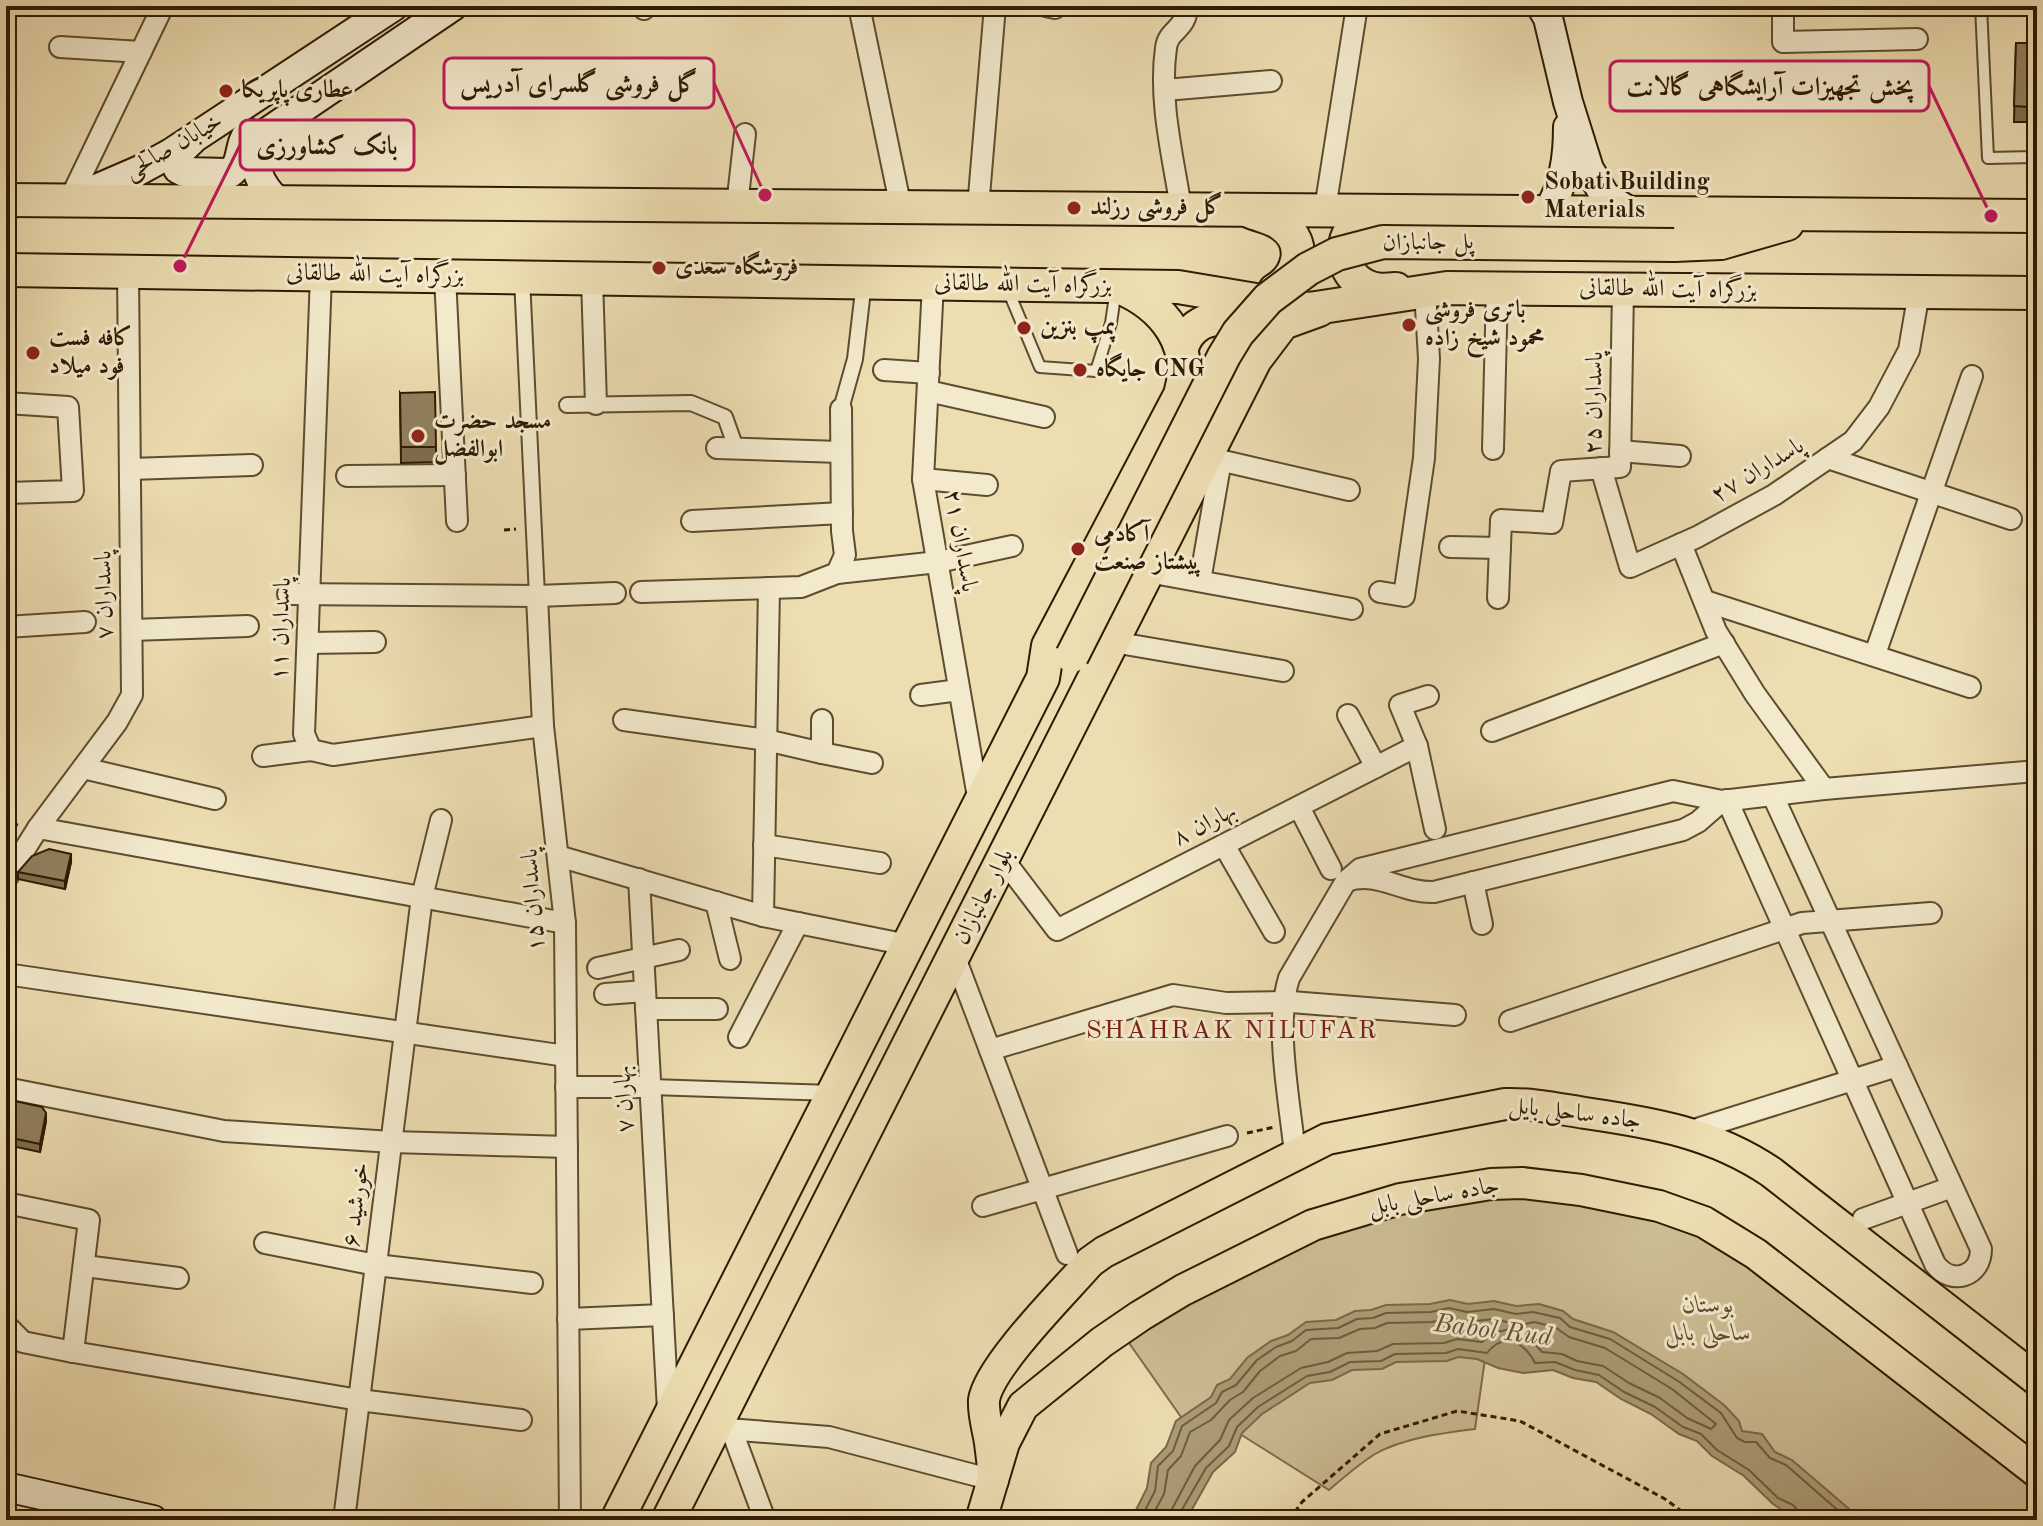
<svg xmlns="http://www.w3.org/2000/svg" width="2043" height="1526" viewBox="0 0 2043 1526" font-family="'Old Standard TT',Amiri,serif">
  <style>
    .green { fill: #cdbd94; stroke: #7e6c4c; stroke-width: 2 }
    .water { fill: #ac9c76; stroke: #7a6848; stroke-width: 2 }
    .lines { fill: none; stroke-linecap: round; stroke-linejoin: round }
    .shore { stroke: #6d5c3c; stroke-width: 2 }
    .service-casing { stroke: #5e4c2f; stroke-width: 14 }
    .pedestrian-casing { stroke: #5e4c2f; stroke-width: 18 }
    .minor-casing { stroke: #5e4c2f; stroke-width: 24 }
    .secondary-casing { stroke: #2e1b03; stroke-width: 32 }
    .primary-casing { stroke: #2e1b03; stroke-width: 34 }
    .trunk-casing { stroke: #2e1b03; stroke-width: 36 }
    .path { stroke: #2e1b03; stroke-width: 3; stroke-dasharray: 6 4; stroke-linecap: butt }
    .service { stroke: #f3eacd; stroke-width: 10 }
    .pedestrian { stroke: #f3eacd; stroke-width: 14 }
    .minor { stroke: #f3eacd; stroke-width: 20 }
    .secondary { stroke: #f3eacd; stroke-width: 28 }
    .primary { stroke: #eddeb2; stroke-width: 30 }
    .trunk { stroke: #eddeb2; stroke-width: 32 }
    .trunk-bridge-casing { stroke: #2e1b03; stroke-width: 36; stroke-linecap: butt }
    .trunk-bridge { stroke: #eddeb2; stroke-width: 32 }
    .wall { fill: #7d6e51; stroke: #2e1b03; stroke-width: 2 }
    .shaded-wall { fill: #665a42; stroke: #2e1b03; stroke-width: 2 }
    .building { fill: #91805e; stroke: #2e1b03; stroke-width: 2 }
    .poi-dot { fill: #8f2418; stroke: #f3eacd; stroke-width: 3 }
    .labels { text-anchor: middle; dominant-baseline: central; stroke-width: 6; stroke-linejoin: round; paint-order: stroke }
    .poi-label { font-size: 24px; font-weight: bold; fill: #2e1b03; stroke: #f3eacd; text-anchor: start }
    .street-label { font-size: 24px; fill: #2e1b03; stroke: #f3eacd }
    .park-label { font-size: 24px; font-style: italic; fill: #5e4c2e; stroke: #f3eacd }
    .neighbourhood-label { font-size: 26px; letter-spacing: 2px; fill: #7a1f14; stroke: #f3eacd }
    .water-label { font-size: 26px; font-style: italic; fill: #604f31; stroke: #f3eacd }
    .leader { fill: none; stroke: #c2185b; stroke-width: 3 }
    .callout-dot { fill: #c2185b; stroke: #f3eacd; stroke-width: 3 }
    .callout { fill: #f3eacd; stroke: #c2185b; stroke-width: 3 }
    .callout-label { font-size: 26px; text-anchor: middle; font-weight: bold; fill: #2e1b03 }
  </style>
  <rect width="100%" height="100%" fill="#eddeb2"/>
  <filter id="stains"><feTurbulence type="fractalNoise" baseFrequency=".0025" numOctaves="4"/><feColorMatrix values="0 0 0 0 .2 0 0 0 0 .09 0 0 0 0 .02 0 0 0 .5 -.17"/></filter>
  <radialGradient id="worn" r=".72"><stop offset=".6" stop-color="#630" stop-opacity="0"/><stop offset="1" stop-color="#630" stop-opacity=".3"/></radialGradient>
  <path class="green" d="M1491,1184L1704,1222L2037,1471V1520H1853L1601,1344L1489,1331L1475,1429C1443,1433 1403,1438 1375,1454C1359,1464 1344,1477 1329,1490L1224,1424L1200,1444L1120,1330L1285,1237Z"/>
  <path class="water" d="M1450,1300L1468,1304L1494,1301L1516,1306L1539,1304L1563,1311L1573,1319L1613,1332L1683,1374L1724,1405L1739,1421L1742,1431L1762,1434L1775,1452L1792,1460L1862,1520H1797L1773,1504L1744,1476L1712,1456L1697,1441L1679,1434L1651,1414L1621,1399L1596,1382L1573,1378L1553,1370L1523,1373L1498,1368L1477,1359L1458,1357L1447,1361L1396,1362L1382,1369L1352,1370L1332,1380L1310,1383L1262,1414L1242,1433L1235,1452L1213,1472L1186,1520H1131L1147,1488L1151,1463L1166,1447L1176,1421L1211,1397L1217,1385L1230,1379L1247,1358L1271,1341L1288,1335L1306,1322L1336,1320L1355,1311L1371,1310L1386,1305L1430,1304Z"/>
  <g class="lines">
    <g class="shore">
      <path d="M1140,1520L1155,1491L1158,1466L1173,1451L1182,1426L1216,1403L1222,1392L1236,1385L1257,1360L1276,1347L1292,1341L1306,1330L1338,1328L1357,1319L1373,1318L1386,1313L1431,1312L1449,1308L1467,1312L1494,1309L1516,1314L1533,1312L1560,1318L1570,1327L1610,1339L1678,1381L1721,1413L1737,1438L1745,1442H1756L1770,1458L1786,1465L1849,1520"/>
      <path d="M1150,1520L1164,1494L1168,1470L1181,1456L1190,1432L1211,1420L1230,1400L1243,1392L1260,1371L1280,1356L1296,1351L1311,1339L1339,1338L1360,1329L1375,1328L1387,1323L1432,1322L1449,1318L1466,1322L1494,1319L1511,1323L1513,1327L1534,1322L1555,1327L1569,1337L1605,1348L1672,1389L1716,1424L1711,1429L1687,1418L1660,1398L1629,1383L1603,1366L1577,1361L1562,1354L1542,1352L1534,1343L1513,1328L1494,1333L1482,1342L1457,1339L1444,1343L1393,1344L1377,1351L1347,1353L1328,1362L1301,1368L1253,1398L1229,1420L1220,1440L1195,1466L1172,1509L1169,1520"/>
      <path d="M1180,1520V1513L1206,1468L1229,1446L1237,1427L1258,1407L1307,1376L1330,1372L1350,1362L1381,1361L1395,1354L1446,1353L1458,1349L1487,1353C1504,1331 1524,1342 1535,1363L1555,1362L1575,1370L1599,1375L1624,1392L1655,1407L1683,1427L1701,1434L1717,1450L1749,1470L1778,1498L1793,1505L1800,1513L1802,1520"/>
    </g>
    <defs>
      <g id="service">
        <path d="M1981,6L1988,158L2037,157"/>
        <path d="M1008,290L1040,367L1096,371L1111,323L1116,289"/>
      </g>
      <g id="pedestrian">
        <path d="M522,278L537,596"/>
        <path d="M567,405L691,403L725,417L736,448"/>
        <path d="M841,409L855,359L864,282"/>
        <path d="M651,1087L833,1093"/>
      </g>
      <g id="minor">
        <path d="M643,6L644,9"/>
        <path d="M859,6L901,208"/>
        <path d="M1046,6L1055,8"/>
        <path d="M1783,6V42L1917,39"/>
        <path d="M60,47L141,52"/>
        <path d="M1165,90L1271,81"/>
        <path d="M69,201L163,6"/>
        <path d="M737,206L745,134"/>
        <path d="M978,208L995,6"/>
        <path d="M1325,209L1357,6"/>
        <path d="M1176,210L1179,196C1171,149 1159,96 1166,48C1168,29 1187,30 1187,6"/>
        <path d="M321,275L304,734L311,750L333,755L543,726"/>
        <path d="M445,276L457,521"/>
        <path d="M592,279L596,404"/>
        <path d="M933,284L923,479L979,803"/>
        <path d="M884,370L929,373"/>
        <path d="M928,391L1044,417"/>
        <path d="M6,403L68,407L73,491L6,493"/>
        <path d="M717,448L841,452"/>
        <path d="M1493,449L1497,288"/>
        <path d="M1620,451L1680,456"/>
        <path d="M1206,457L1349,490"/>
        <path d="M1828,458L2011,519"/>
        <path d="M1601,468L1630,567L1697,537L1774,495L1853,441L1879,407L1909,350L1919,292"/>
        <path d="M130,469L252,465"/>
        <path d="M347,476L455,475"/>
        <path d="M923,479L987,485"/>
        <path d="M692,521L842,513"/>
        <path d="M1681,544L1716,631L1755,694L1824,789"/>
        <path d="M1450,547L1500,548"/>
        <path d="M1148,572L1352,609"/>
        <path d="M837,573L938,562L1012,546"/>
        <path d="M1200,581L1221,460"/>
        <path d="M641,592L801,587L837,573L845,555L842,531L841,409"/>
        <path d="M1380,592L1404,596L1424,458L1429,359L1425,290"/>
        <path d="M288,594L537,596L615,593"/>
        <path d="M537,596L543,726L565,923L570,1520"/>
        <path d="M1498,598L1501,520L1552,523L1561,471L1620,467L1623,289"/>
        <path d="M1705,601L1970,687"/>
        <path d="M6,627L85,622"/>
        <path d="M132,630L248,626"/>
        <path d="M1113,642L1283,671"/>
        <path d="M308,643L375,642"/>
        <path d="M1875,654L1972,376"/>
        <path d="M921,695L959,690"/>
        <path d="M1348,715L1376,767"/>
        <path d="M624,720L766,740L822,753V720"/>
        <path d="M1492,731L1724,643"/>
        <path d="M1417,746L1435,829"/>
        <path d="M822,753L872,763"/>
        <path d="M263,756L311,750"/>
        <path d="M83,768L215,799"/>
        <path d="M1673,791L1722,801L1698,822L1683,830L1434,892C1400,893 1379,870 1346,881L1360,869Z"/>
        <path d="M1727,800L1935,1264C1951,1286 1981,1277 1981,1249L1773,796"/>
        <path d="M1722,801L1824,789L2037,771"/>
        <path d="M1299,807L1331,869"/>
        <path d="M38,828L565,923"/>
        <path d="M764,845L880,863"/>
        <path d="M1224,845L1274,932"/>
        <path d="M558,856L763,916L908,945"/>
        <path d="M1003,859L1057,930L1417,746L1400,705L1428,696"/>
        <path d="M6,879L38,828L117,722L132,695L128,272"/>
        <path d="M639,879L668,1410"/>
        <path d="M1473,882L1482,924"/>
        <path d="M716,902L730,959"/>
        <path d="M763,916L769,588"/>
        <path d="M954,955L1067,1254"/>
        <path d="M598,968L679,950"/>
        <path d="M6,974L566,1056"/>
        <path d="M605,994L645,991"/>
        <path d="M646,1009H717"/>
        <path d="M1510,1021L1802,923L1931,913"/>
        <path d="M739,1037L798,923"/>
        <path d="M990,1050L1173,995L1226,1003L1291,1002L1455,1015"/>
        <path d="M566,1087H651"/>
        <path d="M6,1088L224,1131L392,1142L567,1147"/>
        <path d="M1700,1128L1897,1066"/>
        <path d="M1295,1154C1290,1103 1274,1026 1289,978L1346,881"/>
        <path d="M6,1203L89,1220L73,1352"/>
        <path d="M983,1206L1227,1136"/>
        <path d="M1863,1219L1952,1187"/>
        <path d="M265,1243L376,1265L532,1283"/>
        <path d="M85,1266L178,1278"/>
        <path d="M568,1319L663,1315"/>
        <path d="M6,1325L23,1342L73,1352L359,1400L521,1420"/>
        <path d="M715,1428L829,1437L993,1480"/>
        <path d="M732,1431L765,1520"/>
        <path d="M344,1520L422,897L441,820"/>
      </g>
      <g id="secondary">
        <path d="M1541,6L1548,18L1568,102L1589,169L1605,196L1632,213"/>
        <path d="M191,141C183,149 172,157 178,169L184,172L230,173C243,165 238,145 248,133"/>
        <path d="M73,199L140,170L171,153L394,6"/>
        <path d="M279,203C259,185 247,159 263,135L453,6"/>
        <path d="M1547,213C1564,186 1568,158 1568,127"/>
        <path d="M6,1487L153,1520"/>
      </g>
      <g id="primary">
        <path d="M993,1480C993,1468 992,1455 990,1443C988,1429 983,1414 984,1400C989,1366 1065,1291 1090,1262L1104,1252L1327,1139L1505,1104C1532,1103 1559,1109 1585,1113C1654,1123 1713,1133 1771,1172L2037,1380"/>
        <path d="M981,1520L1004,1443L1023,1406L1102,1342L1140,1316L1183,1290L1313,1225L1400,1199L1491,1184L1522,1183L1581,1190L1659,1206L1704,1222L1756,1254L2037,1472"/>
      </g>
      <g id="trunk">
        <path d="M6,200L2037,216"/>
        <path d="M1251,212C1261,216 1273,218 1282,225C1308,243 1299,276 1275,290"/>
        <path d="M1385,212C1375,215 1364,217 1356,225C1337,242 1342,274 1364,285C1375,291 1385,290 1396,289"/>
        <path d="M1674,245L1721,243L1787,224"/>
        <path d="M6,270L1178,287L1309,309L1447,288L2037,293"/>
        <path d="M1182,348C1193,310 1244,309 1255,349"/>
        <path d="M617,1520L1043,678L1048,646L1180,395C1195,345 1164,306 1119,287"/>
        <path d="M668,1520L1255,360L1283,323L1319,310"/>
      </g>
    </defs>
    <use href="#service" class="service-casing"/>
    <use href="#pedestrian" class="pedestrian-casing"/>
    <use href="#minor" class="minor-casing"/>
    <use href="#secondary" class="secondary-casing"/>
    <use href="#primary" class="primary-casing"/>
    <use href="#trunk" class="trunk-casing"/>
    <g class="path">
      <path d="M504,530L516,529"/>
      <path d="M6,823L18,825"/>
      <path d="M1247,1133L1275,1127"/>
      <path d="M1289,1520L1302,1502L1380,1434L1457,1411L1520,1421L1665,1499L1694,1520"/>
    </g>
    <use href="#service" class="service"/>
    <use href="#pedestrian" class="pedestrian"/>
    <use href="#minor" class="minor"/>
    <use href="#secondary" class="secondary"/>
    <use href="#primary" class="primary"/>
    <use href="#trunk" class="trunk"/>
    <defs>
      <path id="trunk-bridge" d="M1072,656L1224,356L1238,333L1268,299L1308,269L1337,254L1383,242L1674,245"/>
    </defs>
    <use href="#trunk-bridge" class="trunk-bridge-casing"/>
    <use href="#trunk-bridge" class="trunk-bridge"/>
  </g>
  <g class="wall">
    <path d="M2016,43H2037V130H2029V122H2014Z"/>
    <path d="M400,393L436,447V462L401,463Z"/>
    <path d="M71,862L65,889L18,879V872Z"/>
    <path d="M6,1111L46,1121L40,1152L7,1145Z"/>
  </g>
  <g class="shaded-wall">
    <path d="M71,854V862L65,889V881Z"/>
    <path d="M46,1113V1121L40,1152V1144Z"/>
  </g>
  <g class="building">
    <path d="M2016,43H2037V115L2029,114V107L2014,106Z"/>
    <path d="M435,392L436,447H401L400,393Z"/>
    <path d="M49,849L71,854L65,881L18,872L32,856Z"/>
    <path d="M15,1101L42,1107L46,1113L40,1144L7,1137L6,1143V1111L13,1112Z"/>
    <path d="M6,1153L10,1154L6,1179Z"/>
  </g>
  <g class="poi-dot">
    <circle cx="226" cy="91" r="8"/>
    <circle cx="1528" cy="197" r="8"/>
    <circle cx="1074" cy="208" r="8"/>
    <circle cx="659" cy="268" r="8"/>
    <circle cx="1409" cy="325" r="8"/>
    <circle cx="1024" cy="328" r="8"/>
    <circle cx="33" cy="353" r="8"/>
    <circle cx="1080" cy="370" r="8"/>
    <circle cx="418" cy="436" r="8"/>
    <circle cx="1078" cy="549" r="8"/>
  </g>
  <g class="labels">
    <g class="poi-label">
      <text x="242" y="91">عطاری پاپریکا</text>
      <text x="1544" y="183">Sobati Building<tspan x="1544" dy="28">Materials</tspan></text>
      <text x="1090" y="208">گل فروشی رزلند</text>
      <text x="675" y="268">فروشگاه سعدی</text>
      <text x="1425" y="311">باتری فروشی<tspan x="1425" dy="28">محمود شیخ زاده</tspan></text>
      <text x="1040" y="328">پمپ بنزین</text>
      <text x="49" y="339">کافه فست<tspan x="49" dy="28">فود میلاد</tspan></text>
      <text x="1096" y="370">جایگاه CNG</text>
      <text x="434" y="422">مسجد حضرت<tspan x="434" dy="28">ابوالفضل</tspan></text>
      <text x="1094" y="535">آکادمی<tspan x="1094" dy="28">پیشتاز صنعت</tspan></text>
    </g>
    <g class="street-label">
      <text transform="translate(174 147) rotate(-30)">خیابان صالحی</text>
      <text transform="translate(1428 243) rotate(-1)">پل جانبازان</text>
      <text transform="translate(375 275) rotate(1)">بزرگراه آیت الله طالقانی</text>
      <text transform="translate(1023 285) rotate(1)">بزرگراه آیت الله طالقانی</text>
      <text transform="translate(1668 290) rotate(1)">بزرگراه آیت الله طالقانی</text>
      <text transform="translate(1595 403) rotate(-89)">پاسداران ۲۵</text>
      <text transform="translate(1758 471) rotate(-31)">پاسداران ۲۷</text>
      <text transform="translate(960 541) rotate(80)">پاسداران ۲۱</text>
      <text transform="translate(105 595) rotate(-91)">پاسداران ۷</text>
      <text transform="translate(282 629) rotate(-88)">پاسداران ١١</text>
      <text transform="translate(1205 825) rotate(-27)">بهاران ۸</text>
      <text transform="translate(984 897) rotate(-63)">بلوار جانبازان</text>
      <text transform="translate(534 900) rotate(-94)">پاسداران ۱۵</text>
      <text transform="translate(625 1099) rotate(-93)">بهاران ۷</text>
      <text transform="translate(1575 1114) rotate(7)">جاده ساحلی بایل</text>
      <text transform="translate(1434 1197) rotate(-10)">جاده ساحلی بابل</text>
      <text transform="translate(357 1205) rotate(-83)">خورشید ۶</text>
    </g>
    <g class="park-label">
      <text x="1708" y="1306">بوستان<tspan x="1708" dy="28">ساحلی بابل</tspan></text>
    </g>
    <g class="neighbourhood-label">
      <text x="1232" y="1031">SHAHRAK NILUFAR</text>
    </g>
    <g class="water-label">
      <text transform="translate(1493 1331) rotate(7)">Babol Rud</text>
    </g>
  </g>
  <path class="leader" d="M765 195L714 83M1991 216L1929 86M180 266L240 145"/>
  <g class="callout-dot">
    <circle cx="765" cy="195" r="8"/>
    <circle cx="1991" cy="216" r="8"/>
    <circle cx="180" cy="266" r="8"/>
  </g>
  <g class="callout">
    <rect x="444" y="58" width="270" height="50" rx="8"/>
    <rect x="1610" y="61" width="319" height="50" rx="8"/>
    <rect x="240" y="120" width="174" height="50" rx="8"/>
  </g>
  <g class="callout-label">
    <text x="579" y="92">گل فروشی گلسرای آدریس</text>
    <text x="1770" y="95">پخش تجهیزات آرایشگاهی گالانت</text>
    <text x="327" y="154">بانک کشاورزی</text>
  </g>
  <rect width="2043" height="1526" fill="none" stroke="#eddeb2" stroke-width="32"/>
  <rect x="8" y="8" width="2027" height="1510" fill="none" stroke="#2e1b03" stroke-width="4"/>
  <rect x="16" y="16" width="2011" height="1494" fill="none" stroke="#2e1b03" stroke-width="2"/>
  <rect width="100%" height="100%" filter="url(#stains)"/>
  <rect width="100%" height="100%" fill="url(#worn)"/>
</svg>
